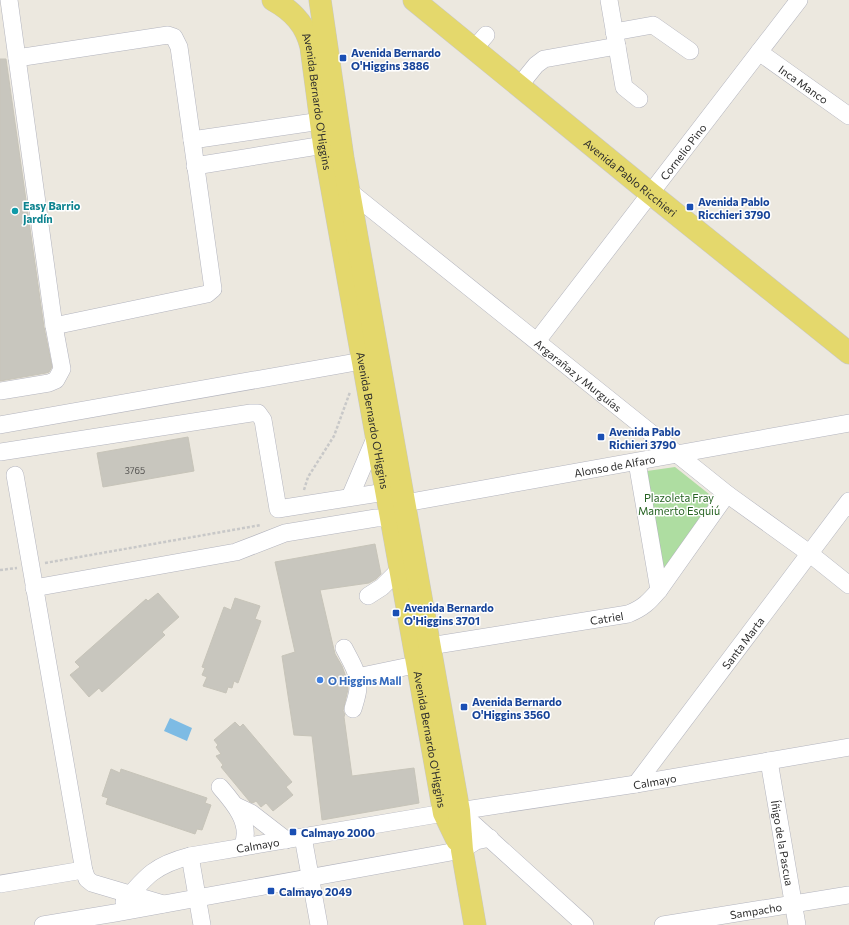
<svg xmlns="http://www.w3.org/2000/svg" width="849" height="925" viewBox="0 0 849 925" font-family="Commissioner,sans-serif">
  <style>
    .green { fill: #aedda1 }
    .water { fill: #7dbbe4 }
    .building { fill: #c8c6be; stroke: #c7c4b9 }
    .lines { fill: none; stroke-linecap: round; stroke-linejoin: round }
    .minor-casing { stroke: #b3b4be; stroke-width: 18 }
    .major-casing { stroke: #c8c8c8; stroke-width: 23 }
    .path { stroke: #c8c8c8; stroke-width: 2.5; stroke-dasharray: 3 2; stroke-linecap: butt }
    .minor { stroke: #fff; stroke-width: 17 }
    .major { stroke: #e4d86c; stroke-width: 22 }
    .transit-dot { fill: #1a4fb4; stroke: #fff; stroke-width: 1.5 }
    .culture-dot { fill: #0f9aa8; stroke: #fff; stroke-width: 1.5 }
    .shop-dot { fill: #3f7fe0; stroke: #fff; stroke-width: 1.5 }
    .labels { text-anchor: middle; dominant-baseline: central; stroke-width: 3; stroke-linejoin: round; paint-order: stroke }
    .number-label { font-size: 9px; fill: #535250 }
    .transit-label { font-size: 11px; font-weight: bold; fill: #164399; stroke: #fff; text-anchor: start }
    .street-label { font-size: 11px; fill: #2c2c2c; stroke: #fff }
    .culture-label { font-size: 11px; font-weight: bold; fill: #0d838f; stroke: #fff; text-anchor: start }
    .park-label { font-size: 11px; fill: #266322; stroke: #fff }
    .shop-label { font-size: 11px; font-weight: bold; fill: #366cbe; stroke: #fff; text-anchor: start }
  </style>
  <rect width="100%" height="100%" fill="#ece8df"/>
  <path class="green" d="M675,467L714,498L667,568L663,567L647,471Z"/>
  <path class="water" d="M170,718L192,728L187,741L164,731Z"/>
  <g class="building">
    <path d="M0,59H6L44,327L52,367L49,372L46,373L0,381Z"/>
    <path d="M188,437L194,471L103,487L97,453Z"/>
    <path d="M375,544L381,574L376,579L369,583L320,590L335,654L342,666L347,680L348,689L343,711L345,714L344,717L352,776L414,768L419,803L322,820L312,736L294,735L282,656L295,652L275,562Z"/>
    <path d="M158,593L179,617L162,632L165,635L102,692L99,688L89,697L70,675L80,667L75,662L146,599L148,601Z"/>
    <path d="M235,598L260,606L255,619L261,621L238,683L234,681L232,688L228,687L226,693L203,686L207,677L202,675L205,668L202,667L224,607L231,610Z"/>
    <path d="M235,722L240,727L243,724L292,782L286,787L293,795L273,811L266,803L261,807L256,801L253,803L250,802L221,767L223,765L216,756L221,754L216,747L218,745L214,740Z"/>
    <path d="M111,769L120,773L121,769L207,798L205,803L211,805L202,830L197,829L195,834L106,804L108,798L102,796Z"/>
  </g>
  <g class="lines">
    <defs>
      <g id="minor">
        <path d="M9,0L17,58"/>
        <path d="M609,0L624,87L639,99"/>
        <path d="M614,32L653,25L690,51"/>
        <path d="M168,35L174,37L179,47L213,289L207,294L54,326L17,58Z"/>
        <path d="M474,49L486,35"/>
        <path id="s1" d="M759,52L849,116"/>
        <path d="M519,86L536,65L544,59L617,46"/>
        <path d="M192,140L321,121"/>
        <path d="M195,166L324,145"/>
        <path id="s2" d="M349,191L727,494L809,553L849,585"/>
        <path id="s3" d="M537,341L799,0"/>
        <path d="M0,391L49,383L56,380L62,369L54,326"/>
        <path d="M0,425L362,361"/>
        <path d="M0,452L251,413H258L263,420L278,509L398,490"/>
        <path d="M637,462L659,590"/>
        <path d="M15,475L84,871L87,879L92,883L163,904"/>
        <path d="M350,497L376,436"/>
        <path id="s4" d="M405,503L849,423"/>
        <path d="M34,588L236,552L285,533L376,518H391"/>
        <path d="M368,596L382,587L400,569"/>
        <path id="s5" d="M430,646L628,614C643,608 649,602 659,590L727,494"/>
        <path d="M344,648C350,660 359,673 358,687C358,694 355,702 353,709"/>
        <path d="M357,677L429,662"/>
        <path id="s6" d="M769,761L797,925"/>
        <path id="s7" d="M636,784L849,501"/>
        <path d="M220,787C234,803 253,825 242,847"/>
        <path d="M236,806L251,813L286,840"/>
        <path id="s8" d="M459,811L636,784L849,747"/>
        <path d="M459,811L585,925"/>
        <path d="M303,837L319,925"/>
        <path d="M190,856L202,925"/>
        <path d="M0,884L77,871H84"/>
        <path id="s9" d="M124,902C146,876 155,865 190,856L444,813"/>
        <path d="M43,925L115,913L462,850L476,841L490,838"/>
        <path id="s10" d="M663,925L849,895"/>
      </g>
      <g id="major">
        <path id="s11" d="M273,0C293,11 306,25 311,47L324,145L444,813L457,840"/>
        <path d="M320,0L343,158L459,811L462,850L475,925"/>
        <path id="s12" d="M414,0L650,193L849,353"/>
      </g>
    </defs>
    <use href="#minor" class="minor-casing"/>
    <use href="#major" class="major-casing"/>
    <g class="path">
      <path d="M304,490L308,477L334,436L350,392"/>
      <path d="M45,563L261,525"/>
      <path d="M0,570L17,568"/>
    </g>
    <use href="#minor" class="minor"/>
    <use href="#major" class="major"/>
  </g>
  <g class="transit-dot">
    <rect x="339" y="54" width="8" height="8" rx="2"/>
    <rect x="686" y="203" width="8" height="8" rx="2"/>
    <rect x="597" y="433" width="8" height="8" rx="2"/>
    <rect x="392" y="609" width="8" height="8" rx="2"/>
    <rect x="460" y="703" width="8" height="8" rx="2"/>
    <rect x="289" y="828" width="8" height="8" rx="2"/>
    <rect x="267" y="887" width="8" height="8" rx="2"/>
  </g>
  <circle class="culture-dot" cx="15" cy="211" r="4"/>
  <circle class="shop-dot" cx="320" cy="680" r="4"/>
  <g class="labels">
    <g class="number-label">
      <text x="135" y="470">3765</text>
    </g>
    <g class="transit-label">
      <text x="351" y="52">Avenida Bernardo<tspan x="351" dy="13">O'Higgins 3886</tspan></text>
      <text x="698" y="201">Avenida Pablo<tspan x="698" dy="13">Ricchieri 3790</tspan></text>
      <text x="609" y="431">Avenida Pablo<tspan x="609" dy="13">Richieri 3790</tspan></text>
      <text x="404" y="607">Avenida Bernardo<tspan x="404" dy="13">O'Higgins 3701</tspan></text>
      <text x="472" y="701">Avenida Bernardo<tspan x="472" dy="13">O'Higgins 3560</tspan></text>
      <text x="301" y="832">Calmayo 2000</text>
      <text x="279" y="891">Calmayo 2049</text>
    </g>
    <g class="street-label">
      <text stroke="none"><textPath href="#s1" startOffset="55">Inca Manco</textPath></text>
      <text stroke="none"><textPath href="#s11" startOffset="117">Avenida Bernardo O'Higgins</textPath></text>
      <text stroke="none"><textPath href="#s3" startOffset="239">Cornelio Pino</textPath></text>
      <text stroke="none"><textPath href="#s12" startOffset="280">Avenida Pablo Ricchieri</textPath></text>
      <text stroke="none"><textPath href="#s2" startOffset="294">Argarañaz y Murguías</textPath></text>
      <text stroke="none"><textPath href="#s11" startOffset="441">Avenida Bernardo O'Higgins</textPath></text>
      <text stroke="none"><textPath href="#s4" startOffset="213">Alonso de Alfaro</textPath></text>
      <text stroke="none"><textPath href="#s5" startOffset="179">Catriel</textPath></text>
      <text stroke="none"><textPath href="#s7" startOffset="177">Santa Marta</textPath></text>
      <text stroke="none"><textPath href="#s11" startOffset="765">Avenida Bernardo O'Higgins</textPath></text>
      <text stroke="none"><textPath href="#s8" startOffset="198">Calmayo</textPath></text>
      <text stroke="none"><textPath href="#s6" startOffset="83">Íñigo de la Pascua</textPath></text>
      <text stroke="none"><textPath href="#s9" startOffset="151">Calmayo</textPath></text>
      <text stroke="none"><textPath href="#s10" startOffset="94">Sampacho</textPath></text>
    </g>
    <g class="culture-label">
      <text x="23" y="205">Easy Barrio<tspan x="23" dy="13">Jardín</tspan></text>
    </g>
    <g class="park-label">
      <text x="679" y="497">Plazoleta Fray<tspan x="679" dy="13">Mamerto Esquiú</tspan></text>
    </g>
    <g class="shop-label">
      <text x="328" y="680">O Higgins Mall</text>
    </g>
  </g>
</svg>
